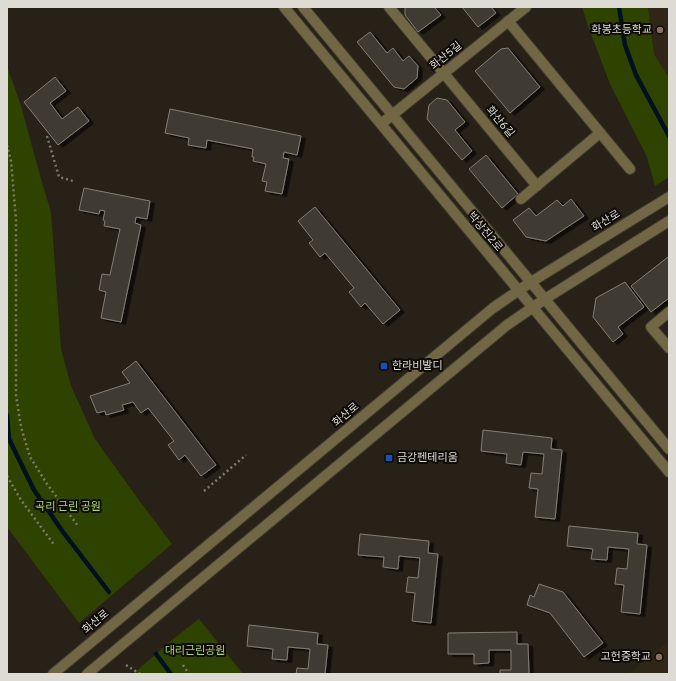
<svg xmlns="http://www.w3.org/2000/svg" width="676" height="681" viewBox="0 0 676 681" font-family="Overpass,'Noto Sans KR',sans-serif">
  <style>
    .built { fill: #2f2617 }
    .green { fill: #2f4301 }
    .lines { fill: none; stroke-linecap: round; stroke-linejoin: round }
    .stream { stroke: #001021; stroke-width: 4.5 }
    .building { fill: #413b31; stroke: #847e73; filter: url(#shadow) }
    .minor-casing { stroke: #413b32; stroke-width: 12 }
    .path { stroke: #7e7971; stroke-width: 2.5; stroke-dasharray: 2 3; stroke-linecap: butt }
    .minor { stroke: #726744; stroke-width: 10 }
    .education-dot { fill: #8d6e63; stroke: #0e0b08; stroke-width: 1.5 }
    .transit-dot { fill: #1a4fb4; stroke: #0e0b08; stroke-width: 1.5 }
    .labels { text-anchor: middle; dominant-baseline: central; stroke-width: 4; stroke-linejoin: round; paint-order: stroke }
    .poi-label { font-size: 11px; fill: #dedbd5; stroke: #0e0b08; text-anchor: end }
    .street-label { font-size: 11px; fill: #dedbd5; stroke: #0e0b08 }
    .park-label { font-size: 11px; fill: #add767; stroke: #0e0b08 }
  </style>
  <defs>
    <filter id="shadow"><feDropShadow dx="4.5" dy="2.5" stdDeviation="0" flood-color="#0009"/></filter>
  </defs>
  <rect width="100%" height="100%" fill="#272118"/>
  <g class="built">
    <path d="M648,7H669V78L654,54Z"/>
    <path d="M669,641V674H628Z"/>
  </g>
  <g class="green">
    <path d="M582,7H648L654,54L669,78V177L655,186L647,157L610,84L588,26Z"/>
    <path d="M7,66L21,106L41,179L51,212L61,349L71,386L95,439L138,499L172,544L79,623L7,527Z"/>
    <path d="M199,619L243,674H133L173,639Z"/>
  </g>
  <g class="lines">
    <g class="stream">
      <path d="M619,7L625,45L636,75L669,136"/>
      <path d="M7,415L9,439L34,490L63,532L109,592"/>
      <path d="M156,654L171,674"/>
    </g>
  </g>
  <g class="building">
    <path d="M405,7H434L441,15L418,32L405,15Z"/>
    <path d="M462,7H491L496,13L478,27Z"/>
    <path d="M370,32L387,53L393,48L403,61L409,56L418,66L417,78L404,89L394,87L357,42Z"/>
    <path d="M508,48L540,87L510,113L475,71L501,49Z"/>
    <path d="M55,77L66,91L50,103L62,119L78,107L89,121L58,145L24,102Z"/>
    <path d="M437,98L447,100L465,122L455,130L472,151L462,160L427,119L429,105Z"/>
    <path d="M170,109L301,136L297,155L284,152L283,158L289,159L282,194L265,191L267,182L262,181L266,164L253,161L254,157H252L253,149L207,140L206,148L188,145L189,138L165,133Z"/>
    <path d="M486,155L518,194L502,208L469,169Z"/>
    <path d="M84,188L150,201L147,219L136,217L135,223L141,225L121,322L101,318L106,292L99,290L102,274L110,275L120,229L104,226L105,221L103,220L105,211L100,210L99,214L79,210Z"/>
    <path d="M571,199L584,216L546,241L526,237L513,220L529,208L536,216L557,200L563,206Z"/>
    <path d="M315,207L400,310L383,324L365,303L361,307L349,292L354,288L325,253L320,257L309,243L313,240L298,221Z"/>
    <path d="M668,257L669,258V298L651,312L631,286Z"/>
    <path d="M625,282L644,307L618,327L623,334L613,342L593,317L596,298Z"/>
    <path d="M136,361L216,465L201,476L185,455L179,460L168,445L174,441L148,408L141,413L133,402L122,405L124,410L106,415L105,411L97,413L90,396L130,383L122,372Z"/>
    <path d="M483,430L552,438L551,449L562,450L555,519L535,517L538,489L529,488L531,473L542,474L544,454L523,452L521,465L506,463L507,454L481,451Z"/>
    <path d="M569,526L638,533L637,544L647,545L640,614L621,612L624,585L615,584L617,568L627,569L629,549L608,547L607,560L591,559L593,549L567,546Z"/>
    <path d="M360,534L429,541L428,553L438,554L431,623L412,621L415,593L406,592L408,577L418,578L420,558L399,556L398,569L383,567L384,557L358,555Z"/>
    <path d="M539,584L563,592L603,643L584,657L550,613L527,605L530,595L534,597Z"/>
    <path d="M249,625L318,633L317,644L328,645L325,674H296L297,668L308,669L310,649L288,647L287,660L272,659L273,649L247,646Z"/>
    <path d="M517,632V644H528L529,674H500V670H511V650H489V663L474,664V654H448V633Z"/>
  </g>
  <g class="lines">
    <defs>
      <g id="minor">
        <path d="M284,7L669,472"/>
        <path d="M303,7L669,449"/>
        <path d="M389,7L537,186"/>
        <path d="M508,21L630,169"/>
        <path d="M381,124L526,7"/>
        <path d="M521,199L600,133"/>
        <path d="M669,312L651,327L669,348"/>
        <path d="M53,674L493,308L531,282L669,197"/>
        <path d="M87,674L507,325L545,299L669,221"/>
      </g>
    </defs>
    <use href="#minor" class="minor-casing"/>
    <g class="path">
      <path d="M47,136L59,177L73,181"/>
      <path d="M7,145L11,161L16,220V395L21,427L30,457L47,484L78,526"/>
      <path d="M7,476L21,500L55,546"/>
      <path d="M204,491L246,455"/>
      <path d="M126,665L140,674"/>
      <path d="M183,665L189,674"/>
    </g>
    <use href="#minor" class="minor"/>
  </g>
  <g class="education-dot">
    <circle cx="660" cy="30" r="4"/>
    <circle cx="659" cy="657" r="4"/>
  </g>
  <g class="transit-dot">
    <rect x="380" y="362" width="8" height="8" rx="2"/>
    <rect x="385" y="454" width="8" height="8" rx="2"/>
  </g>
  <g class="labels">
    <g class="poi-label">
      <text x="652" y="30">화봉초등학교</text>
      <text x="392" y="366" text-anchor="start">한라비발디</text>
      <text x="397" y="458" text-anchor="start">금강펜테리움</text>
      <text x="651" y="657">고헌중학교</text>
    </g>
    <g class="street-label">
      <text transform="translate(446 56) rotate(-39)">화산5길</text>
      <text transform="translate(500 122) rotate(50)">화산6길</text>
      <text transform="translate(606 221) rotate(-31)">화산로</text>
      <text transform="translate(485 232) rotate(50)">박상진2로</text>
      <text transform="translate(346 415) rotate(-40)">화산로</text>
      <text transform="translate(96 622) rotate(-40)">화산로</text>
    </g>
    <g class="park-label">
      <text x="68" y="507">곡리 근린 공원</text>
      <text x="195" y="651">대리근린공원</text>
    </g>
  </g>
  <rect width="676" height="681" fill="none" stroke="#dedbd5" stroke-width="16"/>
</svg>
